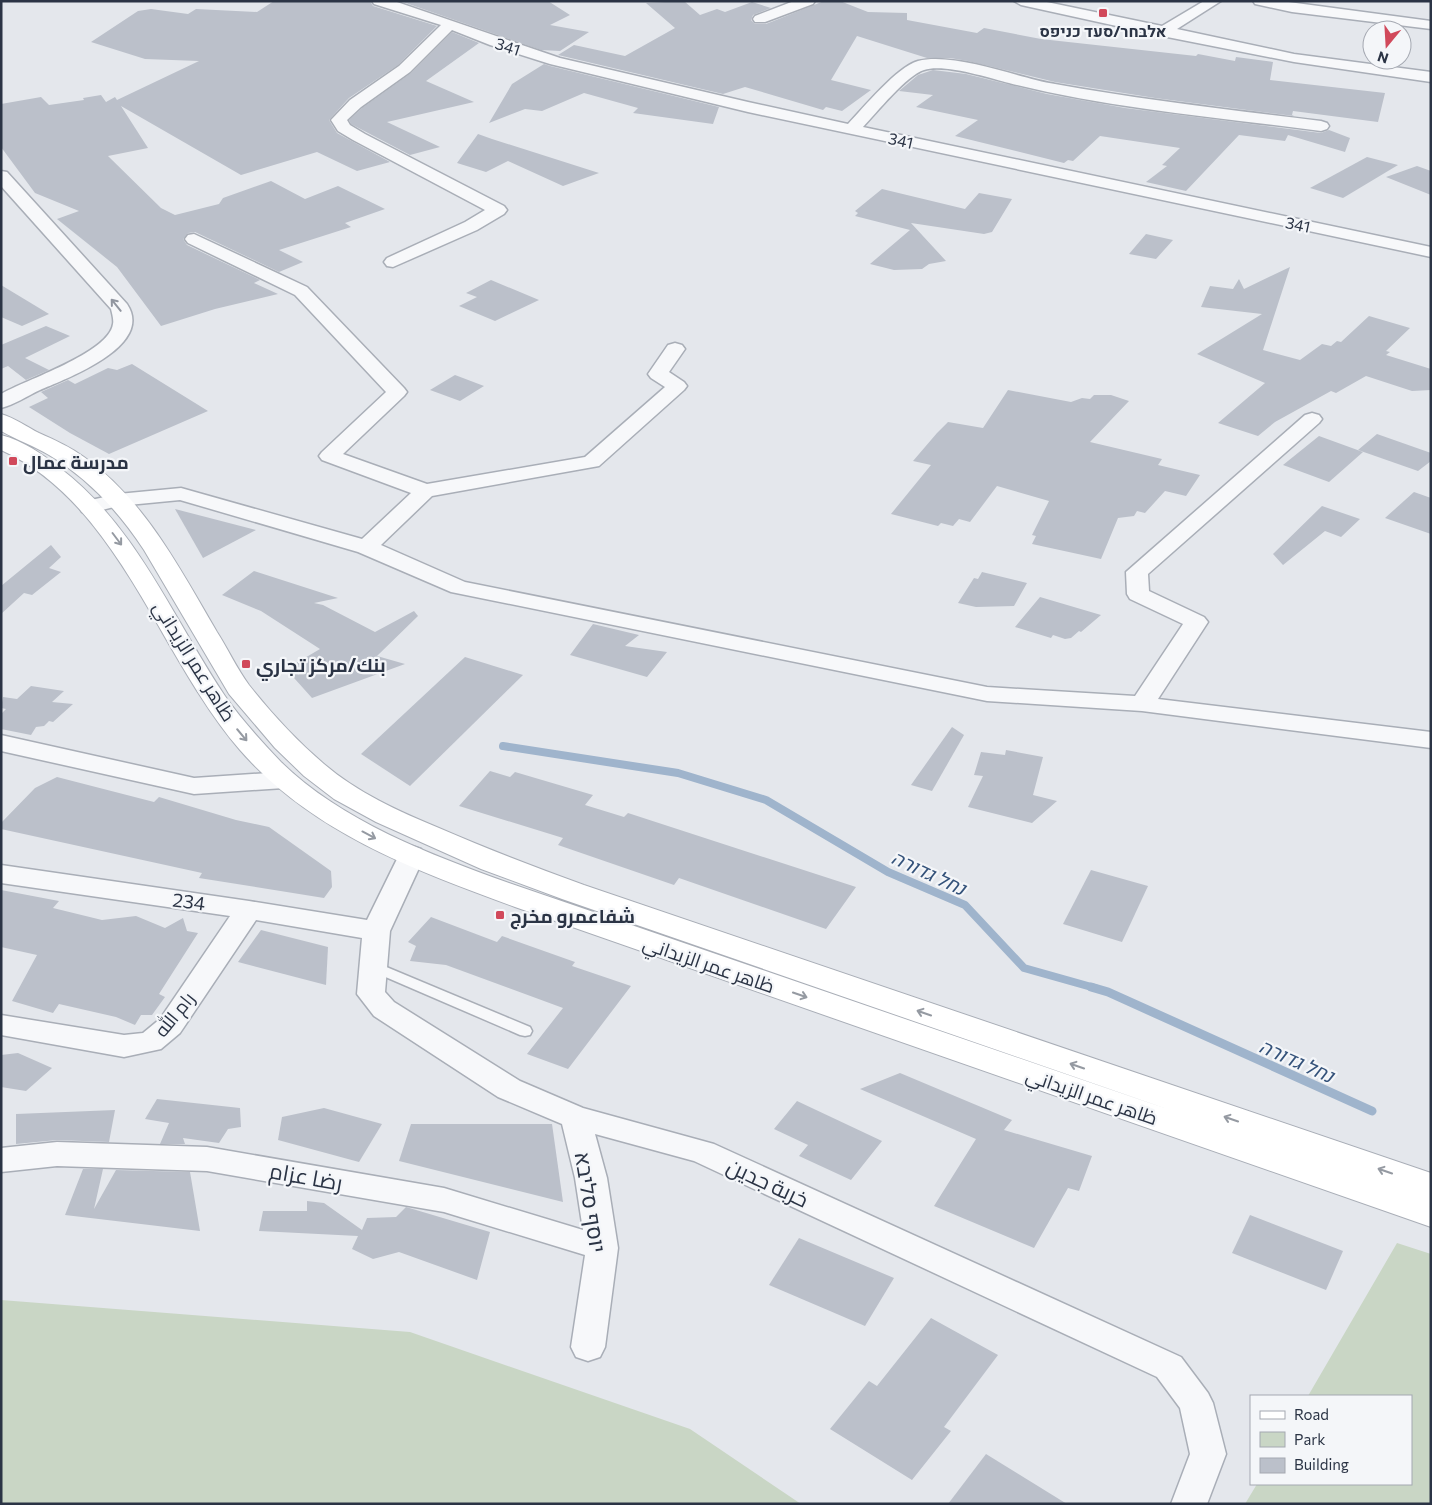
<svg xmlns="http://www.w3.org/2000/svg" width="1432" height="1505" viewBox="0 0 1432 1505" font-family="Commissioner,Cairo,Heebo,sans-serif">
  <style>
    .green { fill: #c9d6c5 }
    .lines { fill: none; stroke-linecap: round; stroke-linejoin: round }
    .stream-far1 { stroke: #9fb4cc; stroke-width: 8 }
    .stream { stroke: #9fb4cc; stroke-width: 9 }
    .building { fill: #bbc0ca }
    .lane-casing { stroke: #a9aeb7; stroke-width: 3 }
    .street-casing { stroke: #a9aeb7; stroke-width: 3 }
    .secondary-casing { stroke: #a9aeb7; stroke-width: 2 }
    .lane { fill: #f7f8fa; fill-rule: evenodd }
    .street { fill: #f7f8fa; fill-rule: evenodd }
    .secondary { fill: #fff; fill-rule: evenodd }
    .oneway { stroke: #9196a0 }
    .oneway2 { stroke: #959aa2 }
    .poi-dot { fill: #d1495b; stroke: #f4f6f9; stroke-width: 2 }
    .labels { text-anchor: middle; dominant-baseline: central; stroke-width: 4.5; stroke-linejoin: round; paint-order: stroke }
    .far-poi-label { font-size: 16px; font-weight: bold; fill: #2b3445; stroke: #f4f6f9 }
    .far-street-label { font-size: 16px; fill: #2b3445; stroke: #f4f6f9 }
    .poi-label { font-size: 19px; font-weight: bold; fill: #2b3445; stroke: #f4f6f9; text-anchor: start }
    .street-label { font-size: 19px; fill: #2b3445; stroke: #f4f6f9 }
    .water-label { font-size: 20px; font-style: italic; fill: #34527a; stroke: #f4f6f9 }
    .near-street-label { font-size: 22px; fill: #2b3445; stroke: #f4f6f9 }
  </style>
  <rect width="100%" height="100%" fill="#e4e7ec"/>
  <g class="green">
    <path d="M1397,1243L1431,1254V1504H1245L1257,1484H1411V1396H1308Z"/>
    <path d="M1,1300L410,1332L690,1429L801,1504H1Z"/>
  </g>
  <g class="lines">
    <path class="stream-far1" d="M503,746L678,773L766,800L888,872L965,905L1024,968L1095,988"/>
    <path class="stream" d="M1091,987L1108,992L1372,1111"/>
  </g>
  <g class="building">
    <path d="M274,1H370L373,6L437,26L398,65L349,98L329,120L337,133L390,162L357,171L317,152L241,175L121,106L148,148L108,156L161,208L175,215L219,204L223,198L271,181L305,199L338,186L385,209L345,223L351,227L279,250L303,262L279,272L195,232L188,233L183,239L187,245L260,280L254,283L278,294L215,309L161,326L117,267L57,219L79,211L35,193L1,147V104L41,97L49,105L84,100L83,98L101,95L106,102L115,97L117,100L199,61L145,59L91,42L138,11L151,9L188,14L196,9L257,12Z"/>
    <path d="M400,1H548L570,15L550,25L589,32L560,51L541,50Z"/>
    <path d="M684,1L700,15L717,9L725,12L752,2L771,8L753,15L751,20L755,24H766L824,1H840L868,12L907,13V20L977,33L984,28L1041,39L1196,56L1198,54L1235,61L1236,57L1273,62L1270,80L1385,93L1378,122L1293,111L1292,115L1294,116L1155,98L1055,82L968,61L950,58H927L857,36L831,80L871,90L842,111L826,107L823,110L745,87L723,94L558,55L574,45L625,56L675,28L646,3Z"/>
    <path d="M452,32L479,43L426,81L474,102L387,122L440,147L410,155L351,124L349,120L362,108L411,73Z"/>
    <path d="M544,64L550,66L719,107L713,124L633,113L638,108L584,93L542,111L525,109L489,123L512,84Z"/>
    <path d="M933,70L966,74L1047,94L1125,108L1321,133L1329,130L1350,138L1345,152L1288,135L1285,141L1239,135L1186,191L1146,182L1167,166L1162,165L1180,148L1100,136L1073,161L1068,160L1064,163L955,136L978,120L916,107L933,95L899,91L918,75Z"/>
    <path d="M478,134L492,139L599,173L563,186L508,161L486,172L457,163Z"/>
    <path d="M1367,157L1398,165L1343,198L1310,188Z"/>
    <path d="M1417,166L1431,171V195L1386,177Z"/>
    <path d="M882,189L965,209L979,193L1012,199L992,232L984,234L911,223L946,261L929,264L922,269L894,270L870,264L910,230L855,216L858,213L855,211Z"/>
    <path d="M1146,234L1173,240L1156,259L1129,254Z"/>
    <path d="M1290,267L1263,350L1300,360L1322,344L1331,346L1337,341L1341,342L1369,316L1410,328L1386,351L1390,352L1386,355L1431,369V390L1412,391L1366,376L1336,393L1331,391L1275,422L1258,436L1218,423L1265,383L1197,354L1262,314L1201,307L1210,286L1233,289L1239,279L1244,289Z"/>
    <path d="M491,280L539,300L495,321L459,306L477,297L466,293Z"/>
    <path d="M1,285L49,314L22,326L1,317Z"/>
    <path d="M46,326L70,336L25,358L49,370L26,380L8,366L1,369V345Z"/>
    <path d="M132,364L208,411L109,454L70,433L29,407L48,398L41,392L68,380L75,384L108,368L117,370Z"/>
    <path d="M455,375L484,386L460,401L430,390Z"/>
    <path d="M1008,390L1071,402L1082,398L1090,399L1094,395H1111L1129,401L1090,442L1162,459L1158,465L1200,475L1186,496L1165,491L1145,513L1137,511L1134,516L1118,518L1101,559L1032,544L1036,536L1032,535L1049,501L997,486L970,522L959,519L953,526L941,523L938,526L891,514L931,465L913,461L937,433L948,422L983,428Z"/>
    <path d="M1377,434L1431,453V461L1418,471L1358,450Z"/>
    <path d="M1319,436L1363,452L1329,482L1283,465Z"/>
    <path d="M1414,492L1431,498V534L1385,518Z"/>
    <path d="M1322,506L1360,519L1341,537L1325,531L1283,565L1273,554Z"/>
    <path d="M175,509L256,530L203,558Z"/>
    <path d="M51,545L61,557L49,568L61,572L32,595L24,593L1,614V586Z"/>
    <path d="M254,571L338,598L314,603L323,605L375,632L414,611L418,616L377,656L405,664L312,698L286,669L320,649L261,611L222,595Z"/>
    <path d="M982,572L1027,583L1014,606L976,607L958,603L974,578L978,579Z"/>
    <path d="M1040,597L1101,615L1081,632L1079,631L1071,638L1065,639L1053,635L1051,638L1015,627Z"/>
    <path d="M593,624L639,635L625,646L667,652L647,677L570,655Z"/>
    <path d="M465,657L523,675L410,786L361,754Z"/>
    <path d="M31,686L64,691L52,702L73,704L53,722L49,721L44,726L36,727L31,735L1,729V714L6,709L1,708L3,697L17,699Z"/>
    <path d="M952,727L964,735L932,791L911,785Z"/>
    <path d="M1006,750L1043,757L1033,795L1057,801L1032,823L968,807L983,776L974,775L981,752L1005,755Z"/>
    <path d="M490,771L510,777L515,772L593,795L585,805L624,817L628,813L856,887L826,929L679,878L674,885L558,845L563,838L459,806Z"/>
    <path d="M57,777L154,802L159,797L236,820L269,827L331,871L332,887L324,898L199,878L202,873L1,829V823L35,788Z"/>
    <path d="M1091,870L1148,886L1122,942L1063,924Z"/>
    <path d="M1,890L59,901L53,908L102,920L136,916L165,928L183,918L187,931L198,933L159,994L165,997L152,1015H141L135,1025L116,1017L59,1004L53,1013L12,1001L37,955L1,947Z"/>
    <path d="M431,917L497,942L502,936L575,962L572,966L631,986L568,1069L527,1054L563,1008L446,965L410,961L416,946L408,942Z"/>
    <path d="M261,930L328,947L326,985L238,962Z"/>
    <path d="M18,1053L52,1068L26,1091L1,1087V1055Z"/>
    <path d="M900,1073L1012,1120L1004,1130L1092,1156L1079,1191L1068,1188L1034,1248L934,1206L976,1139L860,1089Z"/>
    <path d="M157,1099L240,1108L241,1127L228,1129L219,1143L183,1138L185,1144H160L169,1123L145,1119Z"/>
    <path d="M797,1101L882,1141L851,1180L799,1156L808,1145L774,1129Z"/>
    <path d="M324,1108L382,1124L359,1162L278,1140L282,1117Z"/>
    <path d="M115,1110L109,1142L57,1140L16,1144V1114Z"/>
    <path d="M411,1124H552L563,1202L399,1161Z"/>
    <path d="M83,1169H103L94,1209L116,1170L190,1172L200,1231L65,1215Z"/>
    <path d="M307,1201L324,1203L362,1230L367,1218L396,1217L406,1207L490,1232L477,1280L399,1252L373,1259L352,1249L358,1236L259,1231L263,1211H307Z"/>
    <path d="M1250,1215L1343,1251L1326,1290L1232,1253Z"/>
    <path d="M799,1238L894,1278L865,1326L769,1285Z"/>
    <path d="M931,1318L998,1355L944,1427L951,1431L912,1480L830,1429L869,1381L877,1386Z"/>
    <path d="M986,1454L1067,1504H948Z"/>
  </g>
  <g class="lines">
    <defs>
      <path id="lane" d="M372,961L530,1027L532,1031L530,1035L525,1036L520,1035L367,969L365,966L367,963Z"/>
      <g id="street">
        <path d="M372,1H394L560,58L748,102L848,124C864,107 897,67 918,61C955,52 1018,78 1055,84C1143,100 1232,110 1321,121L1327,123L1329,126L1327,129L1321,131C1217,117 1111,109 1009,83C990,78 943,63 924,70C907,75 876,113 863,127L1431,247V257L748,112L550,64L490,45L452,30L410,72L361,107L347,120L350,125L365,134L504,206L507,210L504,214L477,230L393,267L387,266L384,262L387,258L465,222L485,210L353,140L338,131L331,120L350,100L399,66L441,25L374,4Z"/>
        <path d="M794,1H815L813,4L765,22H755L753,19L755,16Z"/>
        <path d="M1014,1H1042L1162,26L1204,1H1221L1177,29L1294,54L1431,72V82L1294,62L1162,36L1021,5Z"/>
        <path d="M1253,1H1281L1431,21V29L1292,12L1255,4Z"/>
        <path d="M1,171L7,172L127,304C155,346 66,379 40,390C27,396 14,405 1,408V394C25,380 109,353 113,324C114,320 112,313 111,309L1,186Z"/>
        <path d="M194,234L307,287L404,388L407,392L404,396L343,454L427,484L585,457L665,387L651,378L648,374L668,345L675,343L682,345L685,349L669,372L684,382L687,386L684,390L599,466L432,496L381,545L465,582L987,687L1135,696L1183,624L1130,599L1127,594L1126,572L1305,415L1312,413L1319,415L1322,419L1319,423L1148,574L1149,591L1204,617L1208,622L1158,699L1431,732V748L1142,711L987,701L451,592L358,552L180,500L118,506L90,513L82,512L79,507L82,502L118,494L181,488L362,539L411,493L322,460L319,456L322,452L386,392L295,295L188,243L185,239L188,235Z"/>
        <path d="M1,735L194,778L284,772L293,774L297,780L293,786L284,788L194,794L1,751Z"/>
        <path d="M412,846L421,849L425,855L390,931L385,992L394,1002L520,1081L583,1108L714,1144L1181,1357L1208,1393L1213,1403L1226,1454L1207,1504H1171L1190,1454L1180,1408L1157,1377L694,1161L595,1134L607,1178L618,1248L605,1347L600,1357L588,1361L576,1357L571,1347L585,1255L444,1212L207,1171L57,1166L1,1172V1148L57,1142L207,1147L444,1188L583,1230L575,1178L562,1124L498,1097L374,1016L357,994L362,938L256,920L180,1033L161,1049L124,1057L1,1035V1015L124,1035L143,1033L160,1019L230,916L1,883V865L249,901L367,920L399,855L403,849Z"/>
      </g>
      <path id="secondary" d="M1,414C15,418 27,427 39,433C55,440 70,447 84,457C145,500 180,569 217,632C228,649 237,669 249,685C271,713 297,741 324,764C358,793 398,811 439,828C487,849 535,867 584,885L1431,1173V1227L515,907C415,870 312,833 240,750C159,657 119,503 1,450V435C24,441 42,454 60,468C137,527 172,617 225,696C241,719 261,741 281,762C341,821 431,855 509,883L1173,1111L562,899L481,869L376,822L334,799L304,776L275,748L229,694L144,550C119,512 89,479 49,455C34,446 17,440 1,431Z"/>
    </defs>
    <use href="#lane" class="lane-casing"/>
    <use href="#street" class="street-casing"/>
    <use href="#secondary" class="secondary-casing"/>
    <use href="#lane" class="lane"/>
    <use href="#street" class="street"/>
    <use href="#secondary" class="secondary"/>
  </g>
  <defs><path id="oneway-shaft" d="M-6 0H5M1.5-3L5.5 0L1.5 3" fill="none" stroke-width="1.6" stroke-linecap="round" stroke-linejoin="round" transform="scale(1.25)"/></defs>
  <use class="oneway" href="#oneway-shaft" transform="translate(116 305) rotate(-129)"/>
  <g class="oneway2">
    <use href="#oneway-shaft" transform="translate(117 539) rotate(53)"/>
    <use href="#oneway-shaft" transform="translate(242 735) rotate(50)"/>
    <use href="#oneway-shaft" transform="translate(369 835) rotate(28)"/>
    <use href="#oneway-shaft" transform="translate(800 995) rotate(19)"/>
    <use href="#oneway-shaft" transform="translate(924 1013) rotate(-161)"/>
    <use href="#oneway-shaft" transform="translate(1077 1066) rotate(-161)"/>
    <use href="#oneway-shaft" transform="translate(1231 1119) rotate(-161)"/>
    <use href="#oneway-shaft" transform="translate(1385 1171) rotate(-161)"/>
  </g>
  <g class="poi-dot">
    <rect x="1098" y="8" width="10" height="10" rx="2.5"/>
    <rect x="8" y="456" width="10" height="10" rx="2.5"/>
    <rect x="241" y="659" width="10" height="10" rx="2.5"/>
    <rect x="495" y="910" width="10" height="10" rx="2.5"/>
  </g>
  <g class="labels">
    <g class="far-poi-label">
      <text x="1103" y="30">אלבחר/סעד כניפס</text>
    </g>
    <g class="far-street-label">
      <text transform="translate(508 46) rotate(18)">341</text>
      <text transform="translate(901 140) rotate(13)">341</text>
      <text transform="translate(1298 224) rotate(12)">341</text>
    </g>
    <g class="poi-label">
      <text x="23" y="461">مدرسة عمال</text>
      <text x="256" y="664">بنك/مركز تجاري</text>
      <text x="510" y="915">شفاعمرو مخرج</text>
    </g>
    <g class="street-label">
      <text transform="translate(195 661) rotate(58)">ظاهر عمر الزيداني</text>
      <text transform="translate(189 901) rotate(8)">234</text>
      <text transform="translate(709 964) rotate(19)">ظاهر عمر الزيداني</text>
      <text transform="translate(174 1014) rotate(-51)">رام الله</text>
      <text transform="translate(1092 1096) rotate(19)">ظاهر عمر الزيداني</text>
    </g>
    <g class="water-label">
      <text transform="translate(929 872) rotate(25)">נחל גדורה</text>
      <text transform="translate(1297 1060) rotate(24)">נחל גדורה</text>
    </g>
    <g class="near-street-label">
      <text transform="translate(306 1176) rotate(10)">رضا عزام</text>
      <text transform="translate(768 1182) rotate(25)">خربة جدين</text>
      <text transform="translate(591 1202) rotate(81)">יוסף סליבא</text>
    </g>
  </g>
  <rect width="1432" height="1505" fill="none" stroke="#2b3445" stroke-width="5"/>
  <rect x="1250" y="1395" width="162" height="90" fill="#f4f6f9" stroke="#a4a8b1"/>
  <rect x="1260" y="1411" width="25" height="8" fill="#ffffff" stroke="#a4a8b1"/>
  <text x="1294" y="1420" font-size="15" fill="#2b3445">Road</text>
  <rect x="1260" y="1432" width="25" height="15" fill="#c9d6c5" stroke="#a4a8b1"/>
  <text x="1294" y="1445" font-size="15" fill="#2b3445">Park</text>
  <rect x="1260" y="1458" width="25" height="15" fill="#bbc0ca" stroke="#a4a8b1"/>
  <text x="1294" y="1470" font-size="15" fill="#2b3445">Building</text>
  <g transform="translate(1387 45) rotate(198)"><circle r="24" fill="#f4f6f9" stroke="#a4a8b1"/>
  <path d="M0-4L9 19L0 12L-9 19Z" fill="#d1495b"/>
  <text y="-8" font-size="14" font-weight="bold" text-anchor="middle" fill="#2b3445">N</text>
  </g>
</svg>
